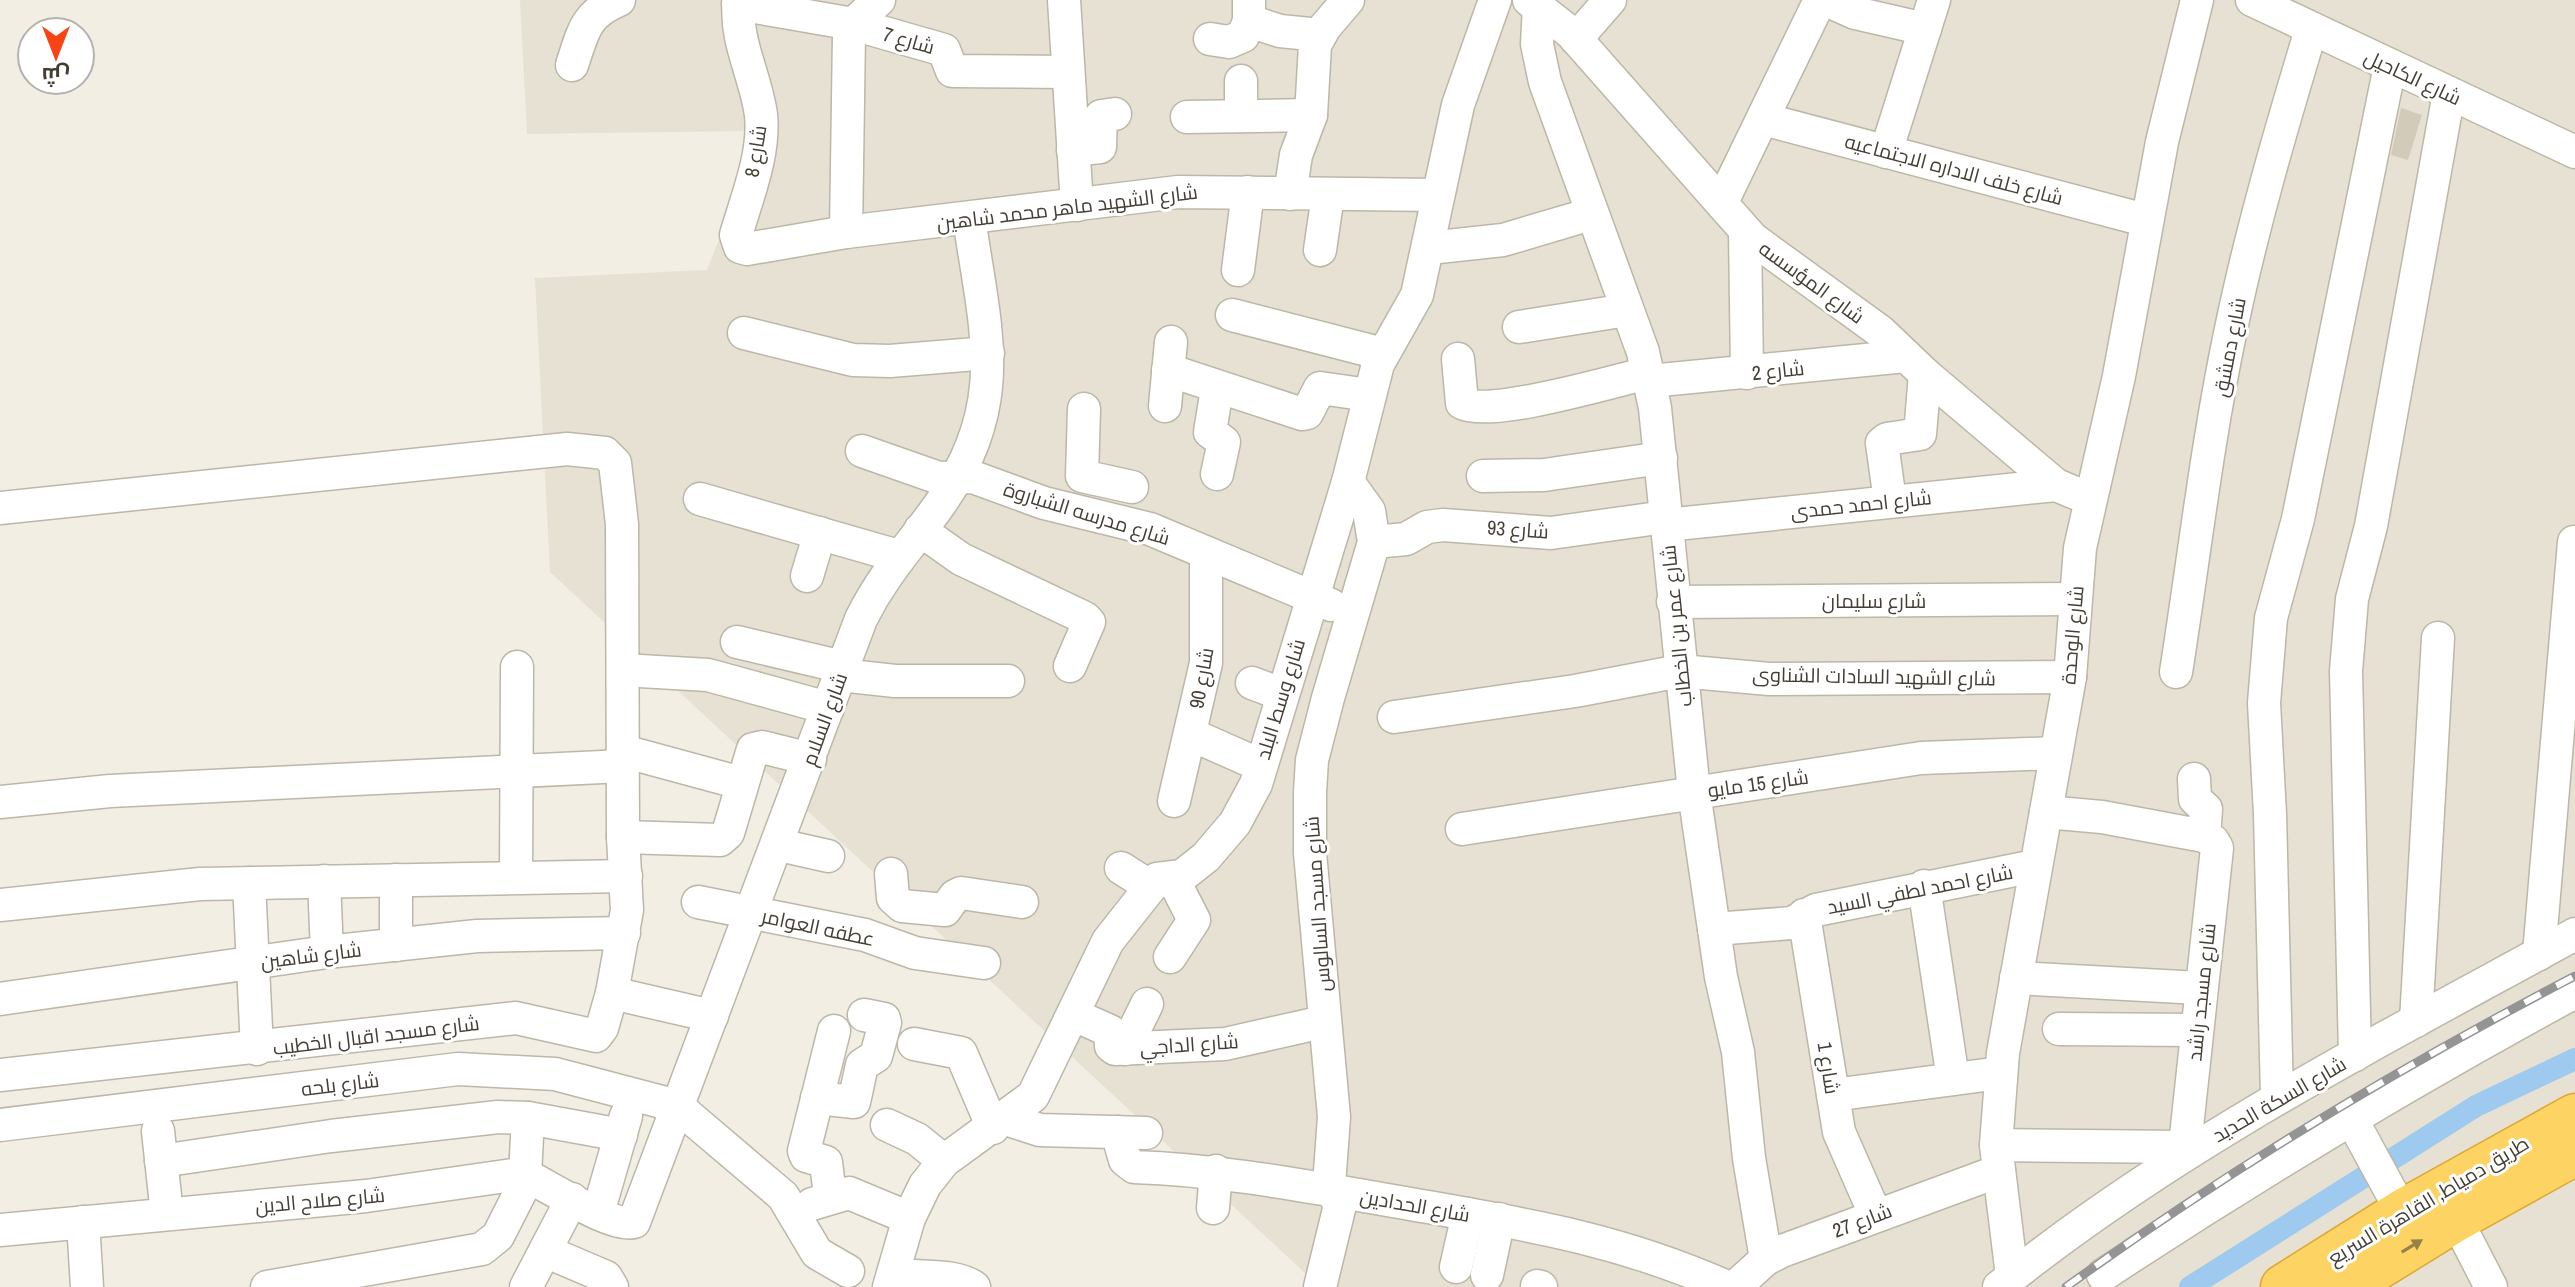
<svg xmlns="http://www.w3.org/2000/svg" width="2575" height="1287" viewBox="0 0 2575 1287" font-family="'Archivo Narrow',Cairo,sans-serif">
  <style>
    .residential { fill: #e6e1d2 }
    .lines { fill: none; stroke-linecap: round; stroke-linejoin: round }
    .canal { stroke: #9fcaef; stroke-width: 22 }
    .building { fill: #d3cbb9 }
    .minor-casing { stroke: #bdb7a7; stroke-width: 35 }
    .highway-casing { stroke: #dca833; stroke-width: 47 }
    .minor { stroke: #fff; stroke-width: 32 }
    .highway { stroke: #fdd363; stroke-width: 44 }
    .rail-casing { stroke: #949494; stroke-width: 9 }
    .rail { stroke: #fff; stroke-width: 6; stroke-dasharray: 18; stroke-linecap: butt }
    .oneway { fill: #978149 }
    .labels { text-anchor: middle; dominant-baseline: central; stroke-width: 6; stroke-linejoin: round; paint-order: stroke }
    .street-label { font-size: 20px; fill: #443e34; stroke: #fff }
  </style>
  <rect width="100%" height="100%" fill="#f2eee4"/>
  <path class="residential" d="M520,0H2575V1287H1320L550,572L535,278L707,270L749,163L746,131L527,134Z"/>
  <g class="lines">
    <path class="canal" d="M2190,1287L2476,1106L2575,1059"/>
  </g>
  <path class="building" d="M2401,108L2422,115L2408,160L2391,155Z"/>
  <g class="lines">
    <defs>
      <g id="minor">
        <path d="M739,0C734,40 756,76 761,115C765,154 747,197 736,235L740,247L747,249L846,232L1178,192L1437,195"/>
        <path d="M1064,0L1077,205"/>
        <path d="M1529,0L1571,33L1753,239L1881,332L1925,374L2056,485L2090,499"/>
        <path d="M1826,0L1855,13L1925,29"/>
        <path d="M2252,0L2575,152"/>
        <path d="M738,4L853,24L944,50L952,71L1066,72"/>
        <path d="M1539,6L1537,44L1545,82L1643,352L1655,408L1694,792L1721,977L1738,1052L1749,1158L1766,1259"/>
        <path d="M1249,21L1280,31L1320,35"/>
        <path d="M1210,39L1229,42L1243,36L1249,21V0"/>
        <path d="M1576,39L1610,0"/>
        <path d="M572,65C583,32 585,14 619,0"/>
        <path d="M1241,81V116"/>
        <path d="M1187,117L1311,115"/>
        <path d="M1763,119L2145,220"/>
        <path d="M1073,150L1100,147L1101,116L1115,114"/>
        <path d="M1886,152L1934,0"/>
        <path d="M1290,194L1296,155L1311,115L1315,45L1325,27L1348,0"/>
        <path d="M1722,202L1820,0"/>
        <path d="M1745,231L1747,373"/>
        <path d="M846,232L849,34L853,24L879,0"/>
        <path d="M1429,248L1503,240L1591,214"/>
        <path d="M1320,250L1328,195"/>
        <path d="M1238,270L1248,192"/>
        <path d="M1232,315L1383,354"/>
        <path d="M1519,327L1627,310"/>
        <path d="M744,333L853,360L890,361L988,353"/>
        <path d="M1458,359L1462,403C1491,418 1613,381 1648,373"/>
        <path d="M1168,370L1302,414L1307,413L1320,388L1369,395"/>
        <path d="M1650,381L1906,356"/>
        <path d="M1165,406L1171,342"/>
        <path d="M1084,409L1082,476L1132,487"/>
        <path d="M862,451L939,478L973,477L1044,503L1150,529L1331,605"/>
        <path d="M1217,474L1224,442L1210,432L1217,389"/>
        <path d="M1483,476L1544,475L1661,458"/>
        <path d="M700,499L898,556"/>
        <path d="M1890,501L1882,443L1887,439L1920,434L1925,374"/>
        <path d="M0,508L567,449L605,453L615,463L622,524L623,837L627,910L612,993L602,1028L596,1036L516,1018L0,1075"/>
        <path d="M1666,525L2056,485"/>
        <path d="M920,530L961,559L1085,618L1089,622L1070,666"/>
        <path d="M1374,542L1406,539L1427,527L1443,525L1551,533L1665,517"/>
        <path d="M807,576L820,533"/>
        <path d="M1673,602L2075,599"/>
        <path d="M737,642L843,667"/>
        <path d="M623,670L708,675L828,708"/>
        <path d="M2176,672C2194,558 2207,442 2231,329C2252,228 2281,129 2311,30"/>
        <path d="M840,675L895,681H1008"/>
        <path d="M1252,683L1281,694"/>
        <path d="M1394,717L1575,691L1680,671L1769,679L2070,677"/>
        <path d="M1190,734L1260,765"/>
        <path d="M623,751L741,783"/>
        <path d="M2194,779L2195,799L2206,809L2204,836"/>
        <path d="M1174,801L1206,663V553"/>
        <path d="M0,802L110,791L623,766"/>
        <path d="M2046,812L2102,817L2204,836L2213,841L2217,848L2184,1155"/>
        <path d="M1462,829L1921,758L2056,753"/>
        <path d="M623,837L720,840L728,833L753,749L762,747L810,759"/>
        <path d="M779,845L828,856"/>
        <path d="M1121,868L1151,887"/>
        <path d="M891,874L893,898L902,906L945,910L955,896L961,893L1022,902"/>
        <path d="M516,877L517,667"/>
        <path d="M396,880V945"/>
        <path d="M324,881L327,952"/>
        <path d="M249,883L257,1049"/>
        <path d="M1924,886L1953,1079"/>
        <path d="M698,902L865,935L915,953L984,963"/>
        <path d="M0,905L200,884L626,876"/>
        <path d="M1804,915L1839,1132L1875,1214"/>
        <path d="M1714,929L1792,923L1816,910L2035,866"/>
        <path d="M2539,954L2574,542"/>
        <path d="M1170,957L1194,920L1173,879"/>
        <path d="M2016,978L2200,988"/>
        <path d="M612,993L712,1016"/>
        <path d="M0,999L327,952L477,936L624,933"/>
        <path d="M1074,1015L1110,1031L1111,1046L1115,1049L1225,1044L1323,1022"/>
        <path d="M2416,1021L2438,638"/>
        <path d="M2059,1029L2196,1030"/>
        <path d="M914,1044L961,1053L993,1128"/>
        <path d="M1125,1049L1147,1004"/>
        <path d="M2355,1055L2346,671L2352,599L2371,526L2449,93"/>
        <path d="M1833,1095L2000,1073"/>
        <path d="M2277,1097L2270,814L2264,703L2271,618L2298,519L2390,66"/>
        <path d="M817,1098L854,1102L862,1065L876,1056L885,1023L884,1019L864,1015"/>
        <path d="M2351,1118L2402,1212"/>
        <path d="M1006,1119L1040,1130L1146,1133"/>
        <path d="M0,1125L458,1069L555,1074L677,1106L783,1196L817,1253L848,1271"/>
        <path d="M887,1125L917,1139L944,1161"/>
        <path d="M158,1131L167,1214"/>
        <path d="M1117,1132L1125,1160L1134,1167C1224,1170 1310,1187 1399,1202C1518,1223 1615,1237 1727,1287"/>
        <path d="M1996,1145L2185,1147"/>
        <path d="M161,1161L331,1136L498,1117L528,1118L621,1135"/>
        <path d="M525,1175L528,1118"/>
        <path d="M830,1196L826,1162L806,1156L804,1151L834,1031"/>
        <path d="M812,1204L849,1193L909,1218"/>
        <path d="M1213,1208L1216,1171"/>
        <path d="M598,1213L626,1116"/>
        <path d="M2456,1219L2491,1287"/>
        <path d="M83,1222L87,1287"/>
        <path d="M0,1230L366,1196L513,1175H525C547,1185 614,1229 634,1222L861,619C885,571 911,546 940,504C1011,403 985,330 969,218"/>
        <path d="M545,1251L606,1277L612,1287"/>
        <path d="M1456,1267L1468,1214"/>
        <path d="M894,1274C920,1279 953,1273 974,1287"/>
        <path d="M1487,1275L1499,1219"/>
        <path d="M2103,1275C2256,1174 2413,1080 2575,992"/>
        <path d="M2012,1276L1996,1145L2003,1053L2070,677L2080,548L2119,376L2162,142L2197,0"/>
        <path d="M1537,1286L1541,1287"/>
        <path d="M267,1287L482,1249L498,1236L528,1177"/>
        <path d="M526,1287L572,1199"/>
        <path d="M889,1287L909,1218L925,1185L944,1161L1033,1096L1108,941L1157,879L1182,876L1206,857L1235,823L1256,784L1348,482L1378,364L1417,295L1458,105L1495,0"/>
        <path d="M1320,1287L1340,1205L1329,1185L1334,1117L1310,853V792L1312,760L1328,698L1374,542L1369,511L1348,482"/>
        <path d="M1735,1287L1766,1259L1782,1251L1999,1171"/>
        <path d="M1999,1287C2175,1145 2378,1042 2575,934"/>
      </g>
      <g id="highway">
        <path d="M2283,1287L2402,1212L2575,1116"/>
        <path d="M2346,1287L2456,1219L2575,1153"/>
      </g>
    </defs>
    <use href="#minor" class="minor-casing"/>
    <use href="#highway" class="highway-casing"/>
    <use href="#minor" class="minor"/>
    <use href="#highway" class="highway"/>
    <defs>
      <path id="rail" d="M2066,1287C2227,1171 2398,1068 2575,976"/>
    </defs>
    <use href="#rail" class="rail-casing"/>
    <use href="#rail" class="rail"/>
  </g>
  <defs><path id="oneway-solid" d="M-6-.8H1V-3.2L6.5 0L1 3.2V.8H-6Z" transform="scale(2)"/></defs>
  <use class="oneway" href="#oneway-solid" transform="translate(2412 1246) rotate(-31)"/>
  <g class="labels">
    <g class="street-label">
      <text transform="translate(909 40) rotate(16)">شارع 7</text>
      <text transform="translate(2413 77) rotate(25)">شارع الكاحيل</text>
      <text transform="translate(755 151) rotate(-81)">شارع 8</text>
      <text transform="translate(1954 169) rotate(15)">شارع خلف الاداره الاجتماعيه</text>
      <text transform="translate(1067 207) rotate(-7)">شارع الشهيد ماهر محمد شاهين</text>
      <text transform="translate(1812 282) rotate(36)">شارع المؤسسه</text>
      <text transform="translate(2229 347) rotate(-79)">شارع دمشق</text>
      <text transform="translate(1778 370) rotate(-6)">شارع 2</text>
      <text transform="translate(1861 504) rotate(-6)">شارع احمد حمدى</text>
      <text transform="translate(1087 513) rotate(17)">شارع مدرسه الشباروة</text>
      <text transform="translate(1518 529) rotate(4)">شارع 93</text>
      <text x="1874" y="600">شارع سليمان</text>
      <text transform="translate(1676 626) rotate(-96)">شارع عمر بن الخطاب</text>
      <text transform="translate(2072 635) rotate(-85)">شارع الوحدة</text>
      <text transform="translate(1874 676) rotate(1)">شارع الشهيد السادات الشناوى</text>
      <text transform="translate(1201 678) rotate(-80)">شارع 90</text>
      <text transform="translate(1280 699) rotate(-73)">شارع وسط البلد</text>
      <text transform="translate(824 719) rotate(-70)">شارع السلام</text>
      <text transform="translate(1758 783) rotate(-8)">شارع 15 مايو</text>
      <text transform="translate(1920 889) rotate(-11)">شارع احمد لطفي السيد</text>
      <text transform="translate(1317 904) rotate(-94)">شارع مسجد السالوس</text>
      <text transform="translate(818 927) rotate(12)">عطفه العوامر</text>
      <text transform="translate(311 955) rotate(-7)">شارع شاهين</text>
      <text transform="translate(2201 992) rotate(-84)">شارع مسجد راشد</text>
      <text transform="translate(376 1035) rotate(-7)">شارع مسجد اقبال الخطيب</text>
      <text transform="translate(1189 1044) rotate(-4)">شارع الداجي</text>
      <text transform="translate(1829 1068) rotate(81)">شارع 1</text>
      <text transform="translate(340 1084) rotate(-7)">شارع بلحه</text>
      <text transform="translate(2279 1099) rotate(-30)">شارع السكة الحديد</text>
      <text transform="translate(320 1200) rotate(-5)">شارع صلاح الدين</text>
      <text transform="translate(2428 1200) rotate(-31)">طريق دمياط, القاهرة السريع</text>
      <text transform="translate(1415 1205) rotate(10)">شارع الحدادين</text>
      <text transform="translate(1862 1220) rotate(-21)">شارع 27</text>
    </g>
  </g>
  <g transform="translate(56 56) rotate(180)"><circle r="38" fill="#ffffff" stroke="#b4b2ae" stroke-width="2"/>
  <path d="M0-6L14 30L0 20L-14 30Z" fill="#f94314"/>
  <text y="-12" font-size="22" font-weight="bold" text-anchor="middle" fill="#443e34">ش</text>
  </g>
</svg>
